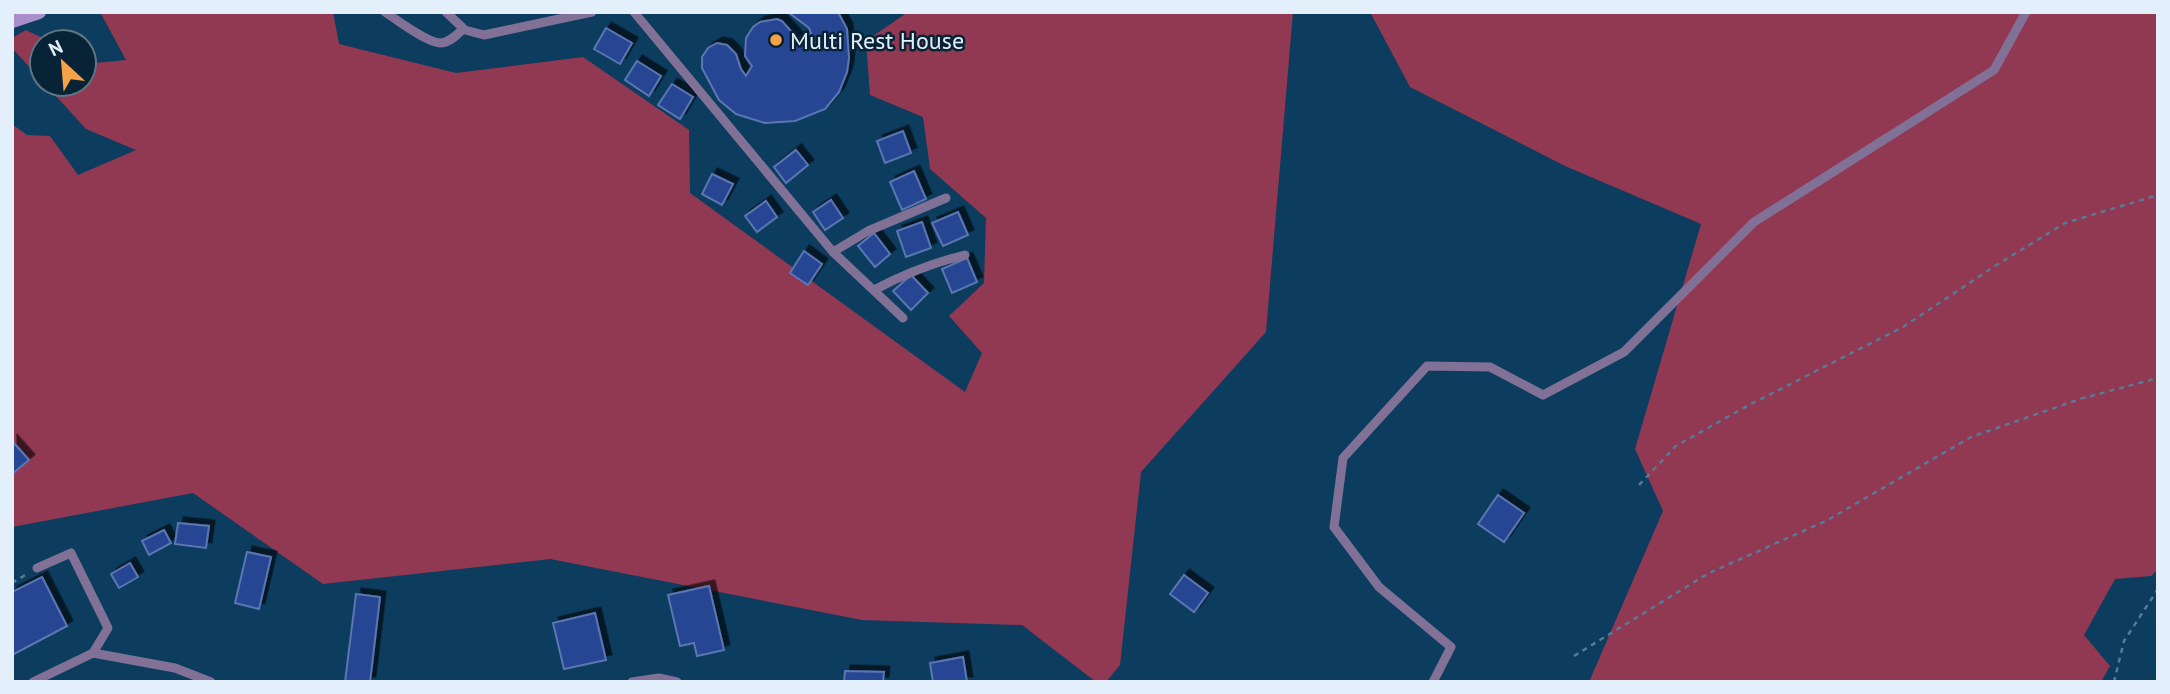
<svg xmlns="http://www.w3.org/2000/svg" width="2170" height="694" viewBox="0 0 2170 694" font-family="'PT Sans',sans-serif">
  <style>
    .green { fill: #913852 }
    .building { fill: #254493; stroke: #5b76b1; stroke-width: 2; filter: url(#shadow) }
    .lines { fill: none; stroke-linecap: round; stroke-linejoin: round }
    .path { stroke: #577b95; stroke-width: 2.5; stroke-dasharray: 5 5; stroke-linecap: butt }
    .lane { stroke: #827197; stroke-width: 9 }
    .secondary { stroke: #aa8ecb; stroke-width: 14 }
    .poi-dot { fill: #f6a247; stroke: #092336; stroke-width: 2.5 }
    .labels { text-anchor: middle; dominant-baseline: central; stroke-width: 5; stroke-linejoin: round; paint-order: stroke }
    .poi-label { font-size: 24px; fill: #e3effa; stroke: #092336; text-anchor: start }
  </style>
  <defs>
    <filter id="shadow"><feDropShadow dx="5.5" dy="-5.5" stdDeviation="0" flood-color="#0009"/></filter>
  </defs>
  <rect width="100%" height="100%" fill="#0c3d5f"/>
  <g class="green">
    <path d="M100,12H333L339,44L456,73L583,57L689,130L690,193L965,392L982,353L949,316L984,283L986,218L930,169L923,117L870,95L866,41L908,12H1293L1266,332L1141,472L1120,665L1106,682H1096L1022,625L862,620L550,559L323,584L193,493L12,527V124L27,135L50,136L78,175L136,150L86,129L45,84H84V58L94,63L126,60Z"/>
    <path d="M1370,12H2158V569L2151,576L2115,579L2084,635L2110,666L2101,682H1589L1663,511L1635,449L1701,224L1565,166L1410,87Z"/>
    <path d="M26,30L51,42H42V81L12,48V38Z"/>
  </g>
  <g class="building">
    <path d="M788,12H838L847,29L849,58L847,72L839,92L825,109L795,121L765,123L736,114L719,100L702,68V57L708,48L717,43L727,45L736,54L741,69L746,76L752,66L745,56L746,38L753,27L760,22L777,19L782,21L798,39L811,33L809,28Z"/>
    <path d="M606,28L632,43L620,64L594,49Z"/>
    <path d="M637,61L661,76L649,96L625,80Z"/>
    <path d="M672,84L693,97L680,119L658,105Z"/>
    <path d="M903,131L911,153L885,163L877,141Z"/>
    <path d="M796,150L808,165L786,183L774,167Z"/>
    <path d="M914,171L926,199L902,210L890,182Z"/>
    <path d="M712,174L733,184L722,205L702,194Z"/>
    <path d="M831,200L843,218L825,230L813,212Z"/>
    <path d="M766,201L777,217L757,232L745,216Z"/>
    <path d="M958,212L968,235L943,246L932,223Z"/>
    <path d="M922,222L931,248L906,257L897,231Z"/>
    <path d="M874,233L890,254L875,267L858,246Z"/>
    <path d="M804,251L822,264L808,285L790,273Z"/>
    <path d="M967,258L977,282L952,293L942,269Z"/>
    <path d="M911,275L928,293L911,310L893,291Z"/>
    <path d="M12,441L29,460L12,474Z"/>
    <path d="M1498,495L1524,513L1504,542L1478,524Z"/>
    <path d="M178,523L209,526L206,548L175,544Z"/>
    <path d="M164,530L171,543L149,555L142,541Z"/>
    <path d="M247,552L271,557L259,609L235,603Z"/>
    <path d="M130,563L138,577L119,588L111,574Z"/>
    <path d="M1184,575L1208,593L1194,612L1170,594Z"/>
    <path d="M42,577L67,626L12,655V592Z"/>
    <path d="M709,586L724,650L697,656L694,643L680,646L668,595Z"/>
    <path d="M356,594L380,597L370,682H345Z"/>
    <path d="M595,613L606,660L564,669L553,623Z"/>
    <path d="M963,657L967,682H933L930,663Z"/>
    <path d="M845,671L884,672L883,682H844Z"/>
  </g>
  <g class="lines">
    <g class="path">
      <path d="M1639,485L1676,446L1747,406L1903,327L1995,266L2065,223L2158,195"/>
      <path d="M12,583L27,574"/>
      <path d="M1574,656L1709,573L1826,521L1971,437L2080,399L2158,378"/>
      <path d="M2114,682L2124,641L2158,589"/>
    </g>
    <g class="lane">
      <path d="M385,12C397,20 426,42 440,43C449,43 457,35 463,29"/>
      <path d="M446,12L465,30L484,35L592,12"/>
      <path d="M634,12L833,252L903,318"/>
      <path d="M833,252L868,231L946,198"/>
      <path d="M874,290C904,274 932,263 965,255"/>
      <path d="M37,568L71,553L108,628L93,653L175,668L211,682"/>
      <path d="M33,682L93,653"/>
      <path d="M632,682L659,678L677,682"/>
      <path d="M1433,682L1451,647L1379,587L1334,527L1343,458L1427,366L1490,367L1543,395L1624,352L1754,222L1994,70L2026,12"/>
    </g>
    <path class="secondary" d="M12,21L39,12"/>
  </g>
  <circle class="poi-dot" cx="776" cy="40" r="7"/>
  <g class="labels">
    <g class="poi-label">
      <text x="790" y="40">Multi Rest House</text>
    </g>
  </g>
  <rect width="2170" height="694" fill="none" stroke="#e3effa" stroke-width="28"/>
  <g transform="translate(63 63) rotate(334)"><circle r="33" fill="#092336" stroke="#607584" stroke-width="2"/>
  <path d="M0-5L12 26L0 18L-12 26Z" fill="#f6a247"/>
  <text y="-10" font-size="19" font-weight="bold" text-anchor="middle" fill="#e3effa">N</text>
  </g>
</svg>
